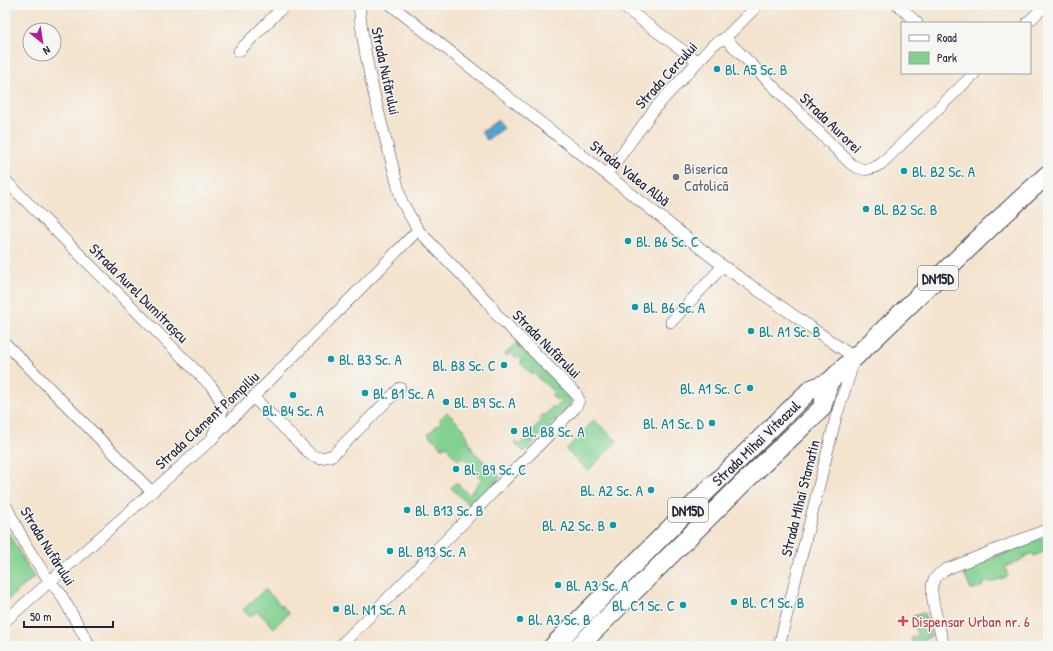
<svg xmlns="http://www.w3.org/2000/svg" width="1053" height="651" viewBox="0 0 1053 651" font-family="'Patrick Hand',sans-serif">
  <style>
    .green { fill: #82d191; stroke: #527a66 }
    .water { fill: #53a3cd; stroke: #3a6284 }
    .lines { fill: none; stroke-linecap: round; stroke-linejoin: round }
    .minor-casing { stroke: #423f51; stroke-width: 12 }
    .primary-casing { stroke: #423f51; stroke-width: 20 }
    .minor { stroke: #fff; stroke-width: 11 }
    .primary { stroke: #fff; stroke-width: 18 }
    .culture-dot { fill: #0f9aa8; stroke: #f6f6f2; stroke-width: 1.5 }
    .worship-dot { fill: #6b7280; stroke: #f6f6f2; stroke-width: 1.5 }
    .health-dot { fill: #e0444e; stroke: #f6f6f2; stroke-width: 1.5 }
    .labels { text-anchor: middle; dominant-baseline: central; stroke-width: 3; stroke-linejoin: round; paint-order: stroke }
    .shield { fill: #f6f6f2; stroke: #626272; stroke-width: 1 }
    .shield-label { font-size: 14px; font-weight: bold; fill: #22223b }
    .culture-label { font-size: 15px; fill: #0d838f; stroke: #f6f6f2; text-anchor: start }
    .street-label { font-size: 15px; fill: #22223b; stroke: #f6f6f2 }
    .worship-label { font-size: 15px; fill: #5b616d; stroke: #f6f6f2; text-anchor: start }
    .health-label { font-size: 15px; fill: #be3a42; stroke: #f6f6f2; text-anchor: start }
  </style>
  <rect width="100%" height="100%" fill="#f6f6f2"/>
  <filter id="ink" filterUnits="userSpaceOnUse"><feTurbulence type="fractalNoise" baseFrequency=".025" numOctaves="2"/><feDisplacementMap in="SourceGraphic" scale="8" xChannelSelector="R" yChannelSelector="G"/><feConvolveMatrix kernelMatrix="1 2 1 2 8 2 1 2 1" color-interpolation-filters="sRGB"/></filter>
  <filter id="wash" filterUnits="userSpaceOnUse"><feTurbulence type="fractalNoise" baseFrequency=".012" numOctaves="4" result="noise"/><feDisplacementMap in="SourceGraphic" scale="16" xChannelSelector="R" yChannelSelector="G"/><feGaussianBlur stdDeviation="0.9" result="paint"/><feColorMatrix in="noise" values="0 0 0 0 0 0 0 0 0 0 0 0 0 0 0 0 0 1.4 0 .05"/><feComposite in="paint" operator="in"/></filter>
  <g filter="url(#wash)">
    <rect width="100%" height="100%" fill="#f4e3cd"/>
    <g class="green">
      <path d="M516,343L569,395L571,400L570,404L524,452L514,443L515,441L519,445L524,440L526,441L531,435L530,434L541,421L539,419L543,414L545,415L553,406L555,408L561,401L558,398L556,400L552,395L554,392L533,373L532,374L520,363L522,361L517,356L515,357L510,353L506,357L504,355Z"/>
      <path d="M819,390L823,394L759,457L766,442Z"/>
      <path d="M447,412L464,429L473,451L500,477L471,507L451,488L456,482L469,495L482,479L476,474L477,472L468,461L467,462L462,457L458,460L449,451L450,450L446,446L442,448L428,434L441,422L439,420Z"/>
      <path d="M594,420L617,441L588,471L566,450Z"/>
      <path d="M5,527L34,577L5,602Z"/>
      <path d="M1048,536V550L1034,556L1032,553L1025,556V558L1005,567L1008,576L990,583L989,581L982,584L983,586L971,590L962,570Z"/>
      <path d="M265,589L289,613L274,628L257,611L250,617L243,610Z"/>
      <path d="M924,613L931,635L930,637L912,643L911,638L918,636L914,626L920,623L918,617L914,618L913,616Z"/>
    </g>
    <path class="water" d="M498,120L503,128L487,140L481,132Z"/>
  </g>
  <g filter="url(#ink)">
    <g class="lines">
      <defs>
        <g id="minor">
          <path d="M391,5L723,266L855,358L836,417L779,646"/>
          <path d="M621,5L697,61"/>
          <path d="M898,5L917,23"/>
          <path d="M1027,23L1046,5"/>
          <path d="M725,38L851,164C864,172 868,171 881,164L975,73"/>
          <path d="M239,51L285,5"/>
          <path d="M607,174L656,107L714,44L725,38L758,5"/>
          <path d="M5,180L211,386C228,408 223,411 213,435"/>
          <path d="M671,322L723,266"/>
          <path d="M5,343L152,492"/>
          <path d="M254,398L311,455C319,459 324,458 333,455L400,388"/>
          <path d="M5,504L27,547L50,582L60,593L90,646"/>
          <path d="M5,621L212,439L418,230"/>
          <path d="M340,646L464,522L576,407L579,400L576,394L497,315L488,302L418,230L402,202L398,187C383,127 364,67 359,5"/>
          <path d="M944,646C941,633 928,593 933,582C936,575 941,572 947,569L1048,529"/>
        </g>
        <g id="primary">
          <path d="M553,646L705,493L811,389L829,382L998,220L1048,174"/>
          <path d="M579,646L743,483L822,408L829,382"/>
        </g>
      </defs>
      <use href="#minor" class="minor-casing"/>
      <use href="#primary" class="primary-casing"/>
      <use href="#minor" class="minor"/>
      <use href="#primary" class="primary"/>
    </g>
  </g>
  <g class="culture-dot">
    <circle cx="717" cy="69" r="4"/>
    <circle cx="904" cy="171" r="4"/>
    <circle cx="866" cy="209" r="4"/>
    <circle cx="628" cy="241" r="4"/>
    <circle cx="635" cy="307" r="4"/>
    <circle cx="751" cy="331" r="4"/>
    <circle cx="331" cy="359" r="4"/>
    <circle cx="504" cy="365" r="4"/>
    <circle cx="750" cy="388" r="4"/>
    <circle cx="365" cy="393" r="4"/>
    <circle cx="293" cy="395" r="4"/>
    <circle cx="446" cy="402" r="4"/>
    <circle cx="712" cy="423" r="4"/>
    <circle cx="514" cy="431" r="4"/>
    <circle cx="456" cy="469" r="4"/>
    <circle cx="651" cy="490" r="4"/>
    <circle cx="407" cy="510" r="4"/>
    <circle cx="613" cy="525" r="4"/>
    <circle cx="390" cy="551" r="4"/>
    <circle cx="558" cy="585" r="4"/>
    <circle cx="734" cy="602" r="4"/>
    <circle cx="683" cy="605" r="4"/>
    <circle cx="336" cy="609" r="4"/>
    <circle cx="520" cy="619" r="4"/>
  </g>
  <circle class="worship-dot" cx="676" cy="177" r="4"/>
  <path class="health-dot" d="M901 615h4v4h4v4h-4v4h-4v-4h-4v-4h4z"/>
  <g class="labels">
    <g class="shield">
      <rect x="918" y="266" width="40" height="24" rx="3"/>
      <rect x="668" y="498" width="40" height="24" rx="3"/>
    </g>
    <g class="shield-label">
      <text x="938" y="278">DN15D</text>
      <text x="688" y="510">DN15D</text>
    </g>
    <g class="culture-label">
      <text x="725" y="69">Bl. A5 Sc. B</text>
      <text x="912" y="171">Bl. B2 Sc. A</text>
      <text x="874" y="209">Bl. B2 Sc. B</text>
      <text x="636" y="241">Bl. B6 Sc. C</text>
      <text x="643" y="307">Bl. B6 Sc. A</text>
      <text x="759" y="331">Bl. A1 Sc. B</text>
      <text x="339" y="359">Bl. B3 Sc. A</text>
      <text x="496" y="365" text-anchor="end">Bl. B8 Sc. C</text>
      <text x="742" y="388" text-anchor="end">Bl. A1 Sc. C</text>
      <text x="373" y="393">Bl. B1 Sc. A</text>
      <text x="454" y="402">Bl. B9 Sc. A</text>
      <text x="293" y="410" text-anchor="middle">Bl. B4 Sc. A</text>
      <text x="704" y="423" text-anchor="end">Bl. A1 Sc. D</text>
      <text x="522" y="431">Bl. B8 Sc. A</text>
      <text x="464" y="469">Bl. B9 Sc. C</text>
      <text x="643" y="490" text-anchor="end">Bl. A2 Sc. A</text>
      <text x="415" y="510">Bl. B13 Sc. B</text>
      <text x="605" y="525" text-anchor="end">Bl. A2 Sc. B</text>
      <text x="398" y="551">Bl. B13 Sc. A</text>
      <text x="566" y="585">Bl. A3 Sc. A</text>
      <text x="742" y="602">Bl. C1 Sc. B</text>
      <text x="675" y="605" text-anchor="end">Bl. C1 Sc. C</text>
      <text x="344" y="609">Bl. N1 Sc. A</text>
      <text x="528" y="619">Bl. A3 Sc. B</text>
    </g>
    <g class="street-label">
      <text transform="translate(386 71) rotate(78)">Strada Nufărului</text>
      <text transform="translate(666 75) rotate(-48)">Strada Cercului</text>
      <text transform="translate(831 123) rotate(44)">Strada Aurorei</text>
      <text transform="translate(630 173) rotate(38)">Strada Valea Albă</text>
      <text transform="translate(139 293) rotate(45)">Strada Aurel Dumitrașcu</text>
      <text transform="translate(547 344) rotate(45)">Strada Nufărului</text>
      <text transform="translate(207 420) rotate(-43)">Strada Clement Pompiliu</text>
      <text transform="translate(756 443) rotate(-44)">Strada Mihai Viteazul</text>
      <text transform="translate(800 498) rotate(-76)">Strada Mihai Stamatin</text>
      <text transform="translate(48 546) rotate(58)">Strada Nufărului</text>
    </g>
    <g class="worship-label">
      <text x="684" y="168">Biserica<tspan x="684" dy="17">Catolică</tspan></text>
    </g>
    <g class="health-label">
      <text x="912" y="621">Dispensar Urban nr. 6</text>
    </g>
  </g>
  <rect width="1053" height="651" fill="none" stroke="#f6f6f2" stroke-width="20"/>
  <rect x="901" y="22" width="130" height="52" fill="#f6f6f2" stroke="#a1a1a9"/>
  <rect x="909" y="35" width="20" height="6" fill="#ffffff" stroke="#a1a1a9"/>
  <text x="937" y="42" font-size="12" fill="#22223b">Road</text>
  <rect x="909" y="52" width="20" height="12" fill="#82d191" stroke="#a1a1a9"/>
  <text x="937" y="62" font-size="12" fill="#22223b">Park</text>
  <g transform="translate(42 42) rotate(150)"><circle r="19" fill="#f6f6f2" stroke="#a1a1a9"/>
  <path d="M0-3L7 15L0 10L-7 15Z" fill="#b5179e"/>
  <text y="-6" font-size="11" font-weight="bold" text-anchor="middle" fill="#22223b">N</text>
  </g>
  <path d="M24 621v6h89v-6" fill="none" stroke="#22223b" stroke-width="2"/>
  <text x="30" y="621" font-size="12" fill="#22223b" stroke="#f6f6f2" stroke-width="3" paint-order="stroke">50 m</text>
</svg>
